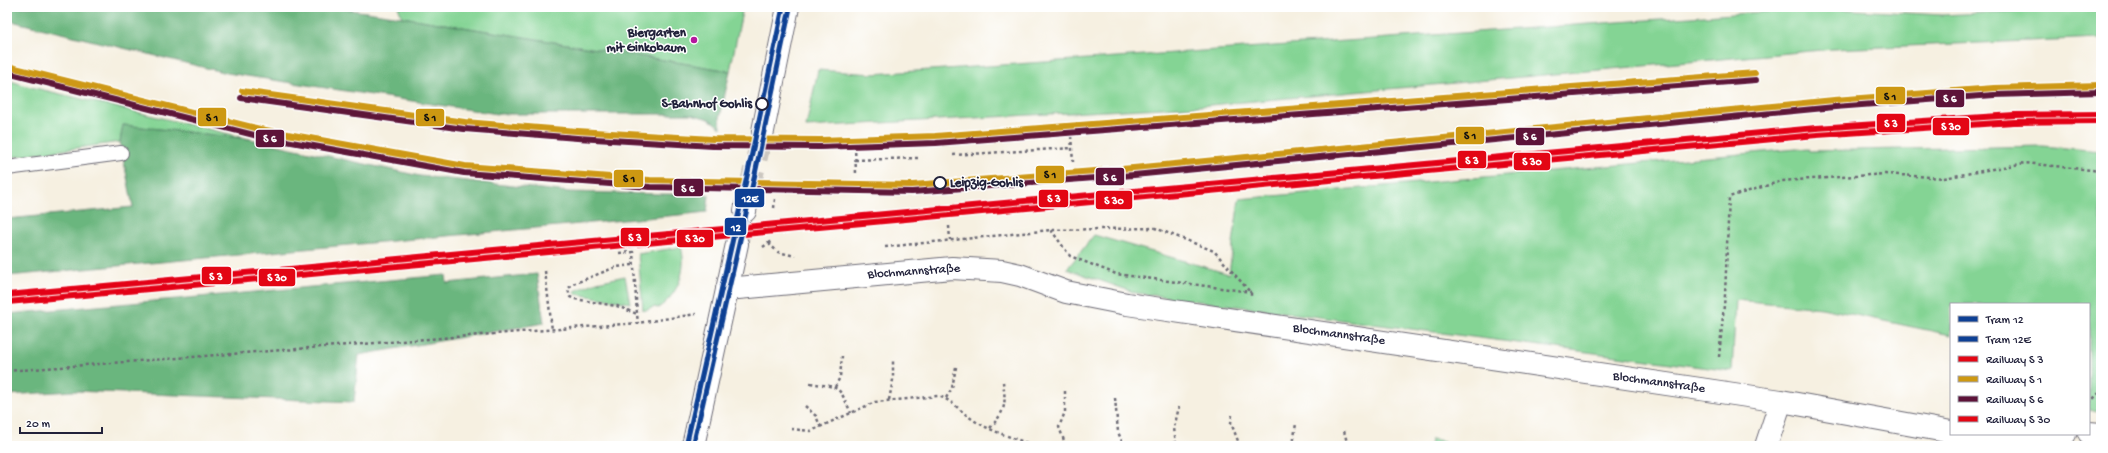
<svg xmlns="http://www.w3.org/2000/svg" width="2108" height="453" viewBox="0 0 2108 453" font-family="'Gochi Hand',sans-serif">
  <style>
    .green { fill: #84d494; stroke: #537b68 }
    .forest { fill: #6bb67e; stroke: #466c5c }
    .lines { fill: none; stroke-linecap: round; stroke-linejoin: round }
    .secondary-tunnel { stroke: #ccc7c0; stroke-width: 22; stroke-dasharray: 22 11; stroke-linecap: butt }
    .service-casing { stroke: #6c6a75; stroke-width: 16 }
    .minor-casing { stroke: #6c6a75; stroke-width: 24 }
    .secondary-casing { stroke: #6c6a75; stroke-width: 24 }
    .path { stroke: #6c6a75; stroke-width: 2.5; stroke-dasharray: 3 3; stroke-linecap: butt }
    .service { stroke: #fff; stroke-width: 14 }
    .minor { stroke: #fff; stroke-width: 22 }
    .secondary { stroke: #fff; stroke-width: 22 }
    .rail-1-casing { stroke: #fff; stroke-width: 9 }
    .rail-2-casing { stroke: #fff; stroke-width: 9 }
    .rail-3-casing { stroke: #fff; stroke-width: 9 }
    .rail-4-casing { stroke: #fff; stroke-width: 9 }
    .rail-1 { stroke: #e30614; stroke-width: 6 }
    .rail-2 { stroke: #cd9812; stroke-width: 6 }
    .rail-3 { stroke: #5d1339; stroke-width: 6 }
    .rail-4 { stroke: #e30614; stroke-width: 6 }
    .tram-1-casing { stroke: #fff; stroke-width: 8 }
    .tram-2-casing { stroke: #fff; stroke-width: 8 }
    .tram-1 { stroke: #0e4094; stroke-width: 5 }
    .tram-2 { stroke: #0e4094; stroke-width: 5 }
    .poi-dot { fill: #b5179e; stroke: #fff; stroke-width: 1.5 }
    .stop-dot { fill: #fff; stroke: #22223b; stroke-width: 2 }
    .labels { text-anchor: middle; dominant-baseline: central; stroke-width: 3; stroke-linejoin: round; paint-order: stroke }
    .poi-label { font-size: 13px; font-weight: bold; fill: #22223b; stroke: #fff; text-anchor: end }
    .stop-label { font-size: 13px; font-weight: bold; fill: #22223b; stroke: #fff; text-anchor: end }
    .street-label { font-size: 13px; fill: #22223b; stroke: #fff }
    .line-badge { stroke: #fff; stroke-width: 1.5 }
    .badge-label { font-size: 11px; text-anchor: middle; font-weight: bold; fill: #fff }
    .pale-badge-label { font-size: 11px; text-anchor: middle; font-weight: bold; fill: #111 }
  </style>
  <rect width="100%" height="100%" fill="#fff"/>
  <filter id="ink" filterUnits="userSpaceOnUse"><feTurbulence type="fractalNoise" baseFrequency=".025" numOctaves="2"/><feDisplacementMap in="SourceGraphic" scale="8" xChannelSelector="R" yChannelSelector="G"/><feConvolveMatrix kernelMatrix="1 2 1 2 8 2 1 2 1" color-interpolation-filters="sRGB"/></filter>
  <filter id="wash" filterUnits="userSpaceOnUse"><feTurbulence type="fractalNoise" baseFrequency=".012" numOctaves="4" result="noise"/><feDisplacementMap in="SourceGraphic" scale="16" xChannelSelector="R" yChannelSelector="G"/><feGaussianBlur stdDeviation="0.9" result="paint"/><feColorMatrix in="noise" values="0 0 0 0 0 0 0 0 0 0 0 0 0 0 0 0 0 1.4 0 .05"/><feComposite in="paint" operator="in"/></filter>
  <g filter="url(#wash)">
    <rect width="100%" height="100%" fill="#f6f0e1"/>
    <g class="green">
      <path d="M398,7H743L730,71L402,17Z"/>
      <path d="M1819,8L1942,15L2079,8L2101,11V38L1833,49L1199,106L806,127L818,70L873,74Z"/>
      <path d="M7,80L31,87L250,139L123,125L120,142L7,158Z"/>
      <path d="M2042,146L2101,151V411L2089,410V304H1951V335L1822,308L1736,300L1732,371L1136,293L1067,269L1094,235L1229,274L1239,199L1808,148L1809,151Z"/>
      <path d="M681,247C688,270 677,296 658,308L654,307L643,311L638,254Z"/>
      <path d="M625,276L630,303L576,294L575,291L597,282Z"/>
      <path d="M1431,439L1444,441L1443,446H1430Z"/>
    </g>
    <g class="forest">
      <path d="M7,7H330L402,17L730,71L720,117L721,128L709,119L691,114H498L227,73L7,20Z"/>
      <path d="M123,125L250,139L420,176L569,192L709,195L707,212L679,215L7,276V219L133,207L120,142Z"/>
      <path d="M537,274L544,323L359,355L354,402L73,391L7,395V314L446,275L447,283Z"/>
    </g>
  </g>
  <g filter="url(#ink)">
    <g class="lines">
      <g class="secondary-tunnel">
        <path d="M749,191L763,131"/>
        <path d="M737,244L745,211"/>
      </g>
      <defs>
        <path id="service" d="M7,168L121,153"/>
        <g id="minor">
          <path d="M727,289L952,268L1002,271L1020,275L1066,292L1127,304L1781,401L1951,432"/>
          <path d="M2089,433L2101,434"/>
          <path d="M1960,434L2004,442L2065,434"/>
          <path d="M1766,446L1781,401"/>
        </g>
        <g id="secondary">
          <path d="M763,131L788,7"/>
          <path d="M745,211L749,191"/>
          <path d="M693,446L737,244"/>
        </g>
      </defs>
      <use href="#service" class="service-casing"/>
      <use href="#minor" class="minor-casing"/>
      <use href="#secondary" class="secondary-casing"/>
      <g class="path">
        <path d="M484,9L485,7"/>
        <path d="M1071,136L1073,162"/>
        <path d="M855,146L856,174"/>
        <path d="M953,155L1072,148"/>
        <path d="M855,160L918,158"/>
        <path d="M774,208L775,199"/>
        <path d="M949,226L950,240"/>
        <path d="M1051,230L1070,256L1116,274L1251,292"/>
        <path d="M763,247L771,241L770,245L778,252L795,256"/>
        <path d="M885,247L1051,230L1155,228L1214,251L1251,293V297"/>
        <path d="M619,253L633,252L637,314"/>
        <path d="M633,265L616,267L573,284L568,289L570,297L575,299L617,306L637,314L638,323"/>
        <path d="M545,271L552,330"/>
        <path d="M1719,357L1725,295L1729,197L1782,181L1885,174L1944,178L2025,163L2101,171"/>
        <path d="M7,371L638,323L696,314"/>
        <path d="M810,383C840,388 838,384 851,413"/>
        <path d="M835,387L840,377L842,356"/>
        <path d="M1065,391V412L1059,427L1066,446"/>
        <path d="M946,398L952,388L956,367"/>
        <path d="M1115,398L1118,432L1124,446"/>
        <path d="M889,400L893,380V361"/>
        <path d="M2089,403L2101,391"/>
        <path d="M805,406L816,416L821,428"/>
        <path d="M1232,415L1231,423L1240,446"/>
        <path d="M990,428C1006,410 1006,405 1003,382"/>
        <path d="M791,429L811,431L875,402L938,396C952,400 958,409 969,417C988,431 1014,438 1036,446"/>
        <path d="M1344,431L1348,446"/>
        <path d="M1176,444L1174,428L1179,407"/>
        <path d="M1146,446L1176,444L1190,446"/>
        <path d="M1293,446L1296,423"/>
        <path d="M1404,446V442"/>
      </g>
      <use href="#service" class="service"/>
      <use href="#minor" class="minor"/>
      <use href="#secondary" class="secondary"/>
      <defs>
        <path id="rail-1" d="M7,295L1816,128L2014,115L2101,114"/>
        <g id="rail-2">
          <path d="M7,66L260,129L465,166L650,180L912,185L1133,168L1834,100L1994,88L2101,85"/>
          <path d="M242,91L465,122L577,131L713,139L820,140L935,136L1755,73"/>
        </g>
        <g id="rail-3">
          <path d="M7,73L258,136L464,173L650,187L912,192L1134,175L1835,107L1994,95L2101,92"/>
          <path d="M241,98L464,129L577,138L713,146L820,147L936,143L1756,80"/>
        </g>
        <path id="rail-4" d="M8,302L1817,135L2014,122L2101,121"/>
      </defs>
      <use href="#rail-1" class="rail-1-casing"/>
      <use href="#rail-2" class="rail-2-casing"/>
      <use href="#rail-3" class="rail-3-casing"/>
      <use href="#rail-4" class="rail-4-casing"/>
      <use href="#rail-1" class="rail-1"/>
      <use href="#rail-2" class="rail-2"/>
      <use href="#rail-3" class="rail-3"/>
      <use href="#rail-4" class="rail-4"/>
      <defs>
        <path id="tram-1" d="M686,446L748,172L783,7"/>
        <path id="tram-2" d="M693,446L755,174L790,8"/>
      </defs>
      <use href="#tram-1" class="tram-1-casing"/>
      <use href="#tram-2" class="tram-2-casing"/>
      <use href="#tram-1" class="tram-1"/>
      <use href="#tram-2" class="tram-2"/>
    </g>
  </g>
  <circle class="poi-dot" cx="694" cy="40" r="4"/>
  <g class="stop-dot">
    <circle cx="762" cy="104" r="6"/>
    <circle cx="940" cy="183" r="6"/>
  </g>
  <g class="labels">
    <g class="poi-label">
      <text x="686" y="33">Biergarten<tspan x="686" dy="15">mit Ginkobaum</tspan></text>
    </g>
    <g class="stop-label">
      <text x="752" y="104">S-Bahnhof Gohlis</text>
      <text x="950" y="183" text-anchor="start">Leipzig-Gohlis</text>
    </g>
    <g class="street-label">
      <text transform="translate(914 272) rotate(-4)">Blochmannstraße</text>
      <text transform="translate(1339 335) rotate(8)">Blochmannstraße</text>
      <text transform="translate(1659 383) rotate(8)">Blochmannstraße</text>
    </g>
  </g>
  <g class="line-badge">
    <rect x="1875" y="86" width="31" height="19" rx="4" fill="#cd9812"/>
    <rect x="1935" y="89" width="30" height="19" rx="4" fill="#5d1339"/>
    <rect x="197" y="107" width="30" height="20" rx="4" fill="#cd9812"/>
    <rect x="415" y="108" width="30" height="19" rx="4" fill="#cd9812"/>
    <rect x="1876" y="113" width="30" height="20" rx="4" fill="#e30614"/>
    <rect x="1932" y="117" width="38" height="19" rx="4" fill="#e30614"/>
    <rect x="1455" y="126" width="30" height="19" rx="4" fill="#cd9812"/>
    <rect x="1515" y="127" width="30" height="19" rx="4" fill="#5d1339"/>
    <rect x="255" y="129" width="30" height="19" rx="4" fill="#5d1339"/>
    <rect x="1457" y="150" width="30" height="19" rx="4" fill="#e30614"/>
    <rect x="1513" y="152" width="38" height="19" rx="4" fill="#e30614"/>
    <rect x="1035" y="165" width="30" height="19" rx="4" fill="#cd9812"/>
    <rect x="1095" y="167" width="30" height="19" rx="4" fill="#5d1339"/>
    <rect x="613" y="169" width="31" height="19" rx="4" fill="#cd9812"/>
    <rect x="673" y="178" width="31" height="19" rx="4" fill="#5d1339"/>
    <rect x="734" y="188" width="31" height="20" rx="4" fill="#0e4094"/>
    <rect x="1038" y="189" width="31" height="19" rx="4" fill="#e30614"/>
    <rect x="1095" y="190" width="38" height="20" rx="4" fill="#e30614"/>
    <rect x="724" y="217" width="23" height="19" rx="4" fill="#0e4094"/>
    <rect x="620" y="227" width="30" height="20" rx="4" fill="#e30614"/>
    <rect x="676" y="229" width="38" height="19" rx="4" fill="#e30614"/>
    <rect x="201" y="266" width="31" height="19" rx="4" fill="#e30614"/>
    <rect x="258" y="268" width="38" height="19" rx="4" fill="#e30614"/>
  </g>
  <g class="badge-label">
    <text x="1950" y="102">S 6</text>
    <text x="1891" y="127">S 3</text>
    <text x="1951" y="130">S 30</text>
    <text x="1530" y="140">S 6</text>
    <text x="270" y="142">S 6</text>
    <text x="1472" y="164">S 3</text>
    <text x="1532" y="165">S 30</text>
    <text x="1110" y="181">S 6</text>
    <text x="688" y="192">S 6</text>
    <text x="750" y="202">12E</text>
    <text x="1054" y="202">S 3</text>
    <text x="1114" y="204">S 30</text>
    <text x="736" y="231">12</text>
    <text x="635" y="241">S 3</text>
    <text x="695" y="242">S 30</text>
    <text x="216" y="280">S 3</text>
    <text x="277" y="281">S 30</text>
  </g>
  <g class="pale-badge-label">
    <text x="1890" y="100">S 1</text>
    <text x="212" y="121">S 1</text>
    <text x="430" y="121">S 1</text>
    <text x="1470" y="139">S 1</text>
    <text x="1050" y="178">S 1</text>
    <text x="629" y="182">S 1</text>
  </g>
  <rect width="2108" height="453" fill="none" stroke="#fff" stroke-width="24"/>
  <rect x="1950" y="303" width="140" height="132" fill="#ffffff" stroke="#a7a7b1"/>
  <rect x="1958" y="316" width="20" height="6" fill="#0e4094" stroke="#a7a7b1"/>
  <text x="1986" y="323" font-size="12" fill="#22223b">Tram 12</text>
  <rect x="1958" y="336" width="20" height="6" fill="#0e4094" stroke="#a7a7b1"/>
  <text x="1986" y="343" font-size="12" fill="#22223b">Tram 12E</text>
  <rect x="1958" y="356" width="20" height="6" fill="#e30614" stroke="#a7a7b1"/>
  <text x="1986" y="363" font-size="12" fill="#22223b">Railway S 3</text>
  <rect x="1958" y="376" width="20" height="6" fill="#cd9812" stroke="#a7a7b1"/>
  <text x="1986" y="383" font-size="12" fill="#22223b">Railway S 1</text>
  <rect x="1958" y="396" width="20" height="6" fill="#5d1339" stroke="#a7a7b1"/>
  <text x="1986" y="403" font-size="12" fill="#22223b">Railway S 6</text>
  <rect x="1958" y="416" width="20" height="6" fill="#e30614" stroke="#a7a7b1"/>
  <text x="1986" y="423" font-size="12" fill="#22223b">Railway S 30</text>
  <path d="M20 427v6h82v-6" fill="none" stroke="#22223b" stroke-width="2"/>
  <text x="26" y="427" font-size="12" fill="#22223b" stroke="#ffffff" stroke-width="3" paint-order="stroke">20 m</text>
</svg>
